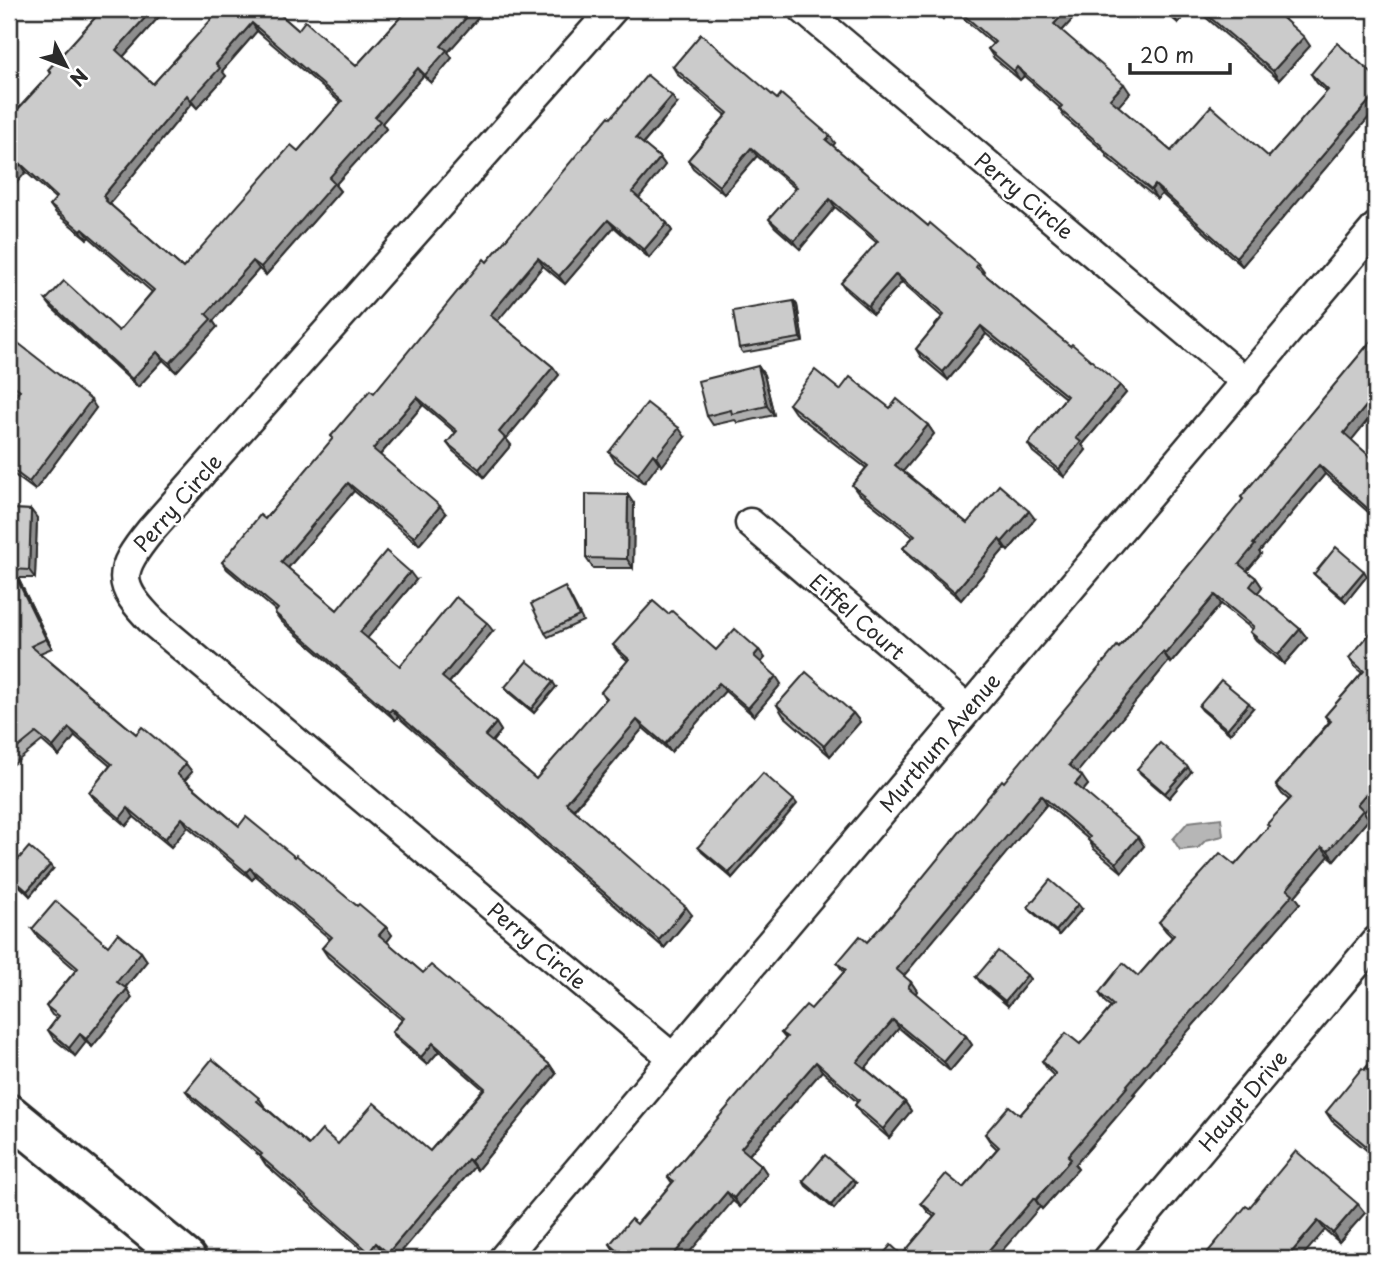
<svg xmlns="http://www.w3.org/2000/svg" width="1385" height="1268" viewBox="0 0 1385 1268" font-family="'Playpen Sans',sans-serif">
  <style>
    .water { fill: #b6b6b6; stroke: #7e7e7e; stroke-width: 2 }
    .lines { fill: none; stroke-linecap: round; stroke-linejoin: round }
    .minor-casing { stroke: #2b2b2b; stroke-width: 33 }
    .secondary-casing { stroke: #2b2b2b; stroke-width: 44 }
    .minor { stroke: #fff; stroke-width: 28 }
    .secondary { stroke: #fff; stroke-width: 38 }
    .wall { fill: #afafaf; stroke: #2b2b2b; stroke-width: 2; fill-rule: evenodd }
    .shaded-wall { fill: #8e8e8e; stroke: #2b2b2b; stroke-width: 2 }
    .building { fill: #cbcbcb; stroke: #2b2b2b; stroke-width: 2; fill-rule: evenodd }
    .labels { text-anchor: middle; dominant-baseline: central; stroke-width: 5; stroke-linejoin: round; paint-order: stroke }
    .street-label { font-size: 21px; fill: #2b2b2b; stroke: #fff }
  </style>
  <rect width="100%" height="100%" fill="#fff"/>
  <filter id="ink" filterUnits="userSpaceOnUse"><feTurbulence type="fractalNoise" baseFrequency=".0143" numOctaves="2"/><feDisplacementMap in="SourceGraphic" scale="14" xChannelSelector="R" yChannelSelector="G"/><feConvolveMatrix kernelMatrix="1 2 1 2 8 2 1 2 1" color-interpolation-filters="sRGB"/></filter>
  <g filter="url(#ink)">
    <path class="water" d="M1221,818L1223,836L1206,840L1198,848L1180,850L1173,839L1188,822Z"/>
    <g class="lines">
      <defs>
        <g id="minor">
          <path d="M613,9L151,530C117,572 115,584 154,623L673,1058"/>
          <path d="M803,9L1246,382"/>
          <path d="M750,523L967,709"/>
          <path d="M503,1259L1376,227"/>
          <path d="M1108,1259L1376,941"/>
        </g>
        <path id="secondary" d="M9,1114L186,1259"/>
      </defs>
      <use href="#minor" class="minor-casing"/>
      <use href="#secondary" class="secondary-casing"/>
      <use href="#minor" class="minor"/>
      <use href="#secondary" class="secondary"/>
    </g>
    <g class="wall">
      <path d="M103,9H166L123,57L153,84L219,12L215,9H274L298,30L356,66L408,9H500L493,17L485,10L448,52L452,58L431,83L423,76L382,123L386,129L335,185L340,191L266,275L259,269L213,321L217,327L176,372L163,360L138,387L52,308L46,300L119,331L152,292L89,237L87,239L56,213L50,205L56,199L26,172L9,191V119L50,74L48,70ZM257,31L341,103L298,151L183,268L112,206L110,203L192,103L197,108L226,76L222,71Z"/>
      <path d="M931,9H952L943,19Z"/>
      <path d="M953,9H1063L1072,20L1062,31L1130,93L1118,106L1171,151L1269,157L1327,92L1317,83L1311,74L1376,77V109L1242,266L1162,194L1157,199L1108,158L1104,151L1065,118L1059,109L1060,108L1024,76L1020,80L994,58L988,49L993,44Z"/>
      <path d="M1161,9H1190L1178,23Z"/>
      <path d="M1196,9H1289L1291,11L1284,19L1310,46L1279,80Z"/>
      <path d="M673,67L777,99L835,143L833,146L928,226L978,264L984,272L983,273L1126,393L1082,445L1086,450L1064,477L1033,452L1028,444L1065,398L986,334L948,380L921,357L916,349L942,317L902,282L873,314L847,291L841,283L877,243L835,207L800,249L775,227L769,219L796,189L757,156L724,194L693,168L688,160L726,115L678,75Z"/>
      <path d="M677,104L643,144L660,158L665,165L639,198L667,223L672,231L649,258L614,227L565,284L543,266L497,321L553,367L559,375L506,439L511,445L484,477L453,451L447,443L456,433L423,405L380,455L446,514L419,545L354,491L288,568L337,610L416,580L367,638L400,666L493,631L449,683L496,723L501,731L492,742L536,779L606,700L601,692L628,661L619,653L613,645L668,614L716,650H759L765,658L761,663L781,684L754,716L725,691L671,752L643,728L574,810L692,915L664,948L398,717L395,720L281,621L275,613L276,611L227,569L222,562L265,519L333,439L331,436L374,393L611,118Z"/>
      <path d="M794,301L797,305L803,342L743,353L739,348Z"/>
      <path d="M1376,335V410L1351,440L1376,462V519L1325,474L1259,552L1261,554L1247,571L1256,578L1262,587L1257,593L1300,629L1307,638L1284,664L1256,640L1250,632L1252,629L1221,604L1171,663L1169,661L1077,772L1088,785L1083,791L1144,846L1122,872L1094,849L1088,839L1047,804L903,976L911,982L917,991L915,994L966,1036L972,1045L950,1071L899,1028L865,1068L905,1102L911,1111L889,1138L861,1114L855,1105L857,1102L822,1071L749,1155L761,1165L767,1174L740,1207L733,1201L615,1252L610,1244L637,1224L672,1183L668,1177L786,1039L781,1033L811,1009L844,972L837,963L867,942L892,915L1185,570L1243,500L1241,497Z"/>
      <path d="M9,346L96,408L35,490L9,471V441L12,437L9,434V405L18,393L9,386Z"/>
      <path d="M758,366L764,375L774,415L738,423L735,420L713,425L707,416Z"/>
      <path d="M840,390L890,408L928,425L934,434L903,471L967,523L1035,519L1008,551L1005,548L961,600L910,557L903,548L913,537L858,493L852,485L866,468L795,413L789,404Z"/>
      <path d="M685,437L662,466L659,463L644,483L615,461L609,452Z"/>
      <path d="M634,504L633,568H593L586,558Z"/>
      <path d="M9,509L31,510L37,518L35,578H18L52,648L40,653L136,734L186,764L192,772L185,780L239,826L295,857L357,906L386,927L392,935L387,942L423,973L550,1065L556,1074L477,1170L474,1167L395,1259H391L382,1251L375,1259H373L266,1165L260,1156L192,1099L186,1091L259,1098L265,1107L309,1145L338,1144L430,1151L483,1089L439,1051L427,1065L398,1040L392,1032L402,1020L328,957L322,948L330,939L256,876L252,880L188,827L171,847L134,817L126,826L95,800L89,792L110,766L75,736L59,756L42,741L9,768V710L10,709Z"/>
      <path d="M1314,574L1367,576L1346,602L1318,578Z"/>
      <path d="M568,592L583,621L548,637L545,633Z"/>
      <path d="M1376,631V799L1364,812L1369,819L1334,860L1329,856L1295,896L1300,903L1133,1094L1135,1095L1075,1165L1078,1169L1042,1209L1040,1207L902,1255L934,1217L928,1212L921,1203L963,1188L997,1149L991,1143L985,1134L1020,1115L1054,1076L1048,1070L1042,1061L1080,1044L1111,1007L1105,1002L1099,993L1138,976L1172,937L1166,931L1159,922L1235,865L1269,827L1289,800L1282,794L1276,785L1329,722L1325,716L1362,673L1355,667L1349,658Z"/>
      <path d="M505,687H556L534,713L508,692Z"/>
      <path d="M777,705L853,713L860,722L830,756L783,715Z"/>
      <path d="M1199,706L1253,708L1230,734L1202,710Z"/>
      <path d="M1137,769L1191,772L1169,798L1141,774Z"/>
      <path d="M797,804L732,878L702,852L698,847Z"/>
      <path d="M53,869L30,896L9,876V870Z"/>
      <path d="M1028,907L1082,909L1059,935L1031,911Z"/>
      <path d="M32,929L108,946L141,952L147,961L125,988L132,998L92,1047L86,1042L75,1056L53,1038L48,1030L57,1018L52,1015L46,1006L76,970L38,937Z"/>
      <path d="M976,977L1030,979L1008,1006L980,982Z"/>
      <path d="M1376,1056V1158L1332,1121L1326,1112Z"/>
      <path d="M803,1181L856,1183L834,1209L806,1186Z"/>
      <path d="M1249,1208L1365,1213L1339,1242L1325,1230Z"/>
    </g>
    <g class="shaded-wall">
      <path d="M153,9H166L122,58L116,50Z"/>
      <path d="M474,9H484L485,10L448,52L452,58L431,83L425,75L441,46Z"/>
      <path d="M487,9H500L493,17Z"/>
      <path d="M938,9H952L943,19L937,10Z"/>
      <path d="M1177,9H1190L1178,23L1172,14Z"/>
      <path d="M1279,9H1289L1291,11L1282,21L1276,12Z"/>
      <path d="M1066,11L1072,20L1060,33L1054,24Z"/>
      <path d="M252,23L257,31L222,71L226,76L197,108L191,100L216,64Z"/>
      <path d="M1304,37L1310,46L1279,80L1273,71Z"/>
      <path d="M1017,67L1024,76L1020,80L1014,71Z"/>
      <path d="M418,68L423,76L382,123L386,129L335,185L340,191L266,275L261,267L375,117Z"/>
      <path d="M1124,84L1130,93L1117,108L1110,99Z"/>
      <path d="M1376,93V109L1242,266L1236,257Z"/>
      <path d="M187,95L192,103L110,203L113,208L112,209L103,196Z"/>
      <path d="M672,96L677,104L641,146L636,138Z"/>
      <path d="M830,136L835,143L831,148L826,140Z"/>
      <path d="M751,148L757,156L724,194L719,186Z"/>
      <path d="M660,158L665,165L637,200L632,192Z"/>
      <path d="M21,164L26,172L9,191V177Z"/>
      <path d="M1155,185L1162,194L1157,199L1151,190Z"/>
      <path d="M830,199L835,207L800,249L794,241Z"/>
      <path d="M608,220L614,227L565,284L559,276Z"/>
      <path d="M667,223L672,231L649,258L644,250Z"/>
      <path d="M83,229L89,237L87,239L81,231Z"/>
      <path d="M538,258L543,266L496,323L490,315Z"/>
      <path d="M253,261L259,269L213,321L217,327L176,372L170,363L206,314Z"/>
      <path d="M896,274L902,282L873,314L868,306Z"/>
      <path d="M794,301L797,305L803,342L800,338Z"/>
      <path d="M981,326L986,334L948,380L943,372Z"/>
      <path d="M157,352L163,360L138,387L132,379Z"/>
      <path d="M758,366L764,375L774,415L767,406Z"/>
      <path d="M553,367L559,375L506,439L511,445L484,477L479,469L499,432Z"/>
      <path d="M1120,385L1126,393L1082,445L1086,450L1064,477L1059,469L1076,438Z"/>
      <path d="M1376,394V410L1350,442L1344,433Z"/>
      <path d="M417,397L423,405L378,457L373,449Z"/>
      <path d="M91,400L96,408L35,490L29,482Z"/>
      <path d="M928,425L934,434L901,474L895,465Z"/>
      <path d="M679,428L685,437L662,466L656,457Z"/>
      <path d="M653,454L659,463L644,483L638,474Z"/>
      <path d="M1319,465L1325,474L1259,552L1261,554L1245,573L1239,564L1253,544Z"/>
      <path d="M348,483L354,491L287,569L281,562Z"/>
      <path d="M628,495L634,504L633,568L627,559Z"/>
      <path d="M440,506L446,514L419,545L414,537Z"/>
      <path d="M31,510L37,518L35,578L29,570Z"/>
      <path d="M1029,511L1035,519L1008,551L1002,542Z"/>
      <path d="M999,539L1005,548L961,600L955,592Z"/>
      <path d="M12,569L18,578L52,648L46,639Z"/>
      <path d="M1364,571L1367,576L1346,602L1342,597Z"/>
      <path d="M410,572L416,580L366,640L360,632Z"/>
      <path d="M1256,578L1262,587L1256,595L1250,586Z"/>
      <path d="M1215,595L1221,604L1171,663L1165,654Z"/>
      <path d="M487,623L493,631L447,685L442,677Z"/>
      <path d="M1300,629L1307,638L1284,664L1278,655Z"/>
      <path d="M759,650L765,658L759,664L754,656Z"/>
      <path d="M1163,652L1169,661L1076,774L1069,765Z"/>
      <path d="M776,676L781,684L754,716L748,708Z"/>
      <path d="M553,682L556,687L534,713L531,709Z"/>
      <path d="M719,683L725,691L671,752L665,744Z"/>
      <path d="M1249,703L1253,708L1230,734L1227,729Z"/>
      <path d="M392,709L398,717L395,720L389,712Z"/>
      <path d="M853,713L860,722L830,756L824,746Z"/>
      <path d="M637,720L643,728L572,811L566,803Z"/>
      <path d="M496,723L501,731L490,744L485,736Z"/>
      <path d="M69,728L75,736L59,756L53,747Z"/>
      <path d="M186,764L192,772L183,782L177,774Z"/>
      <path d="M1188,767L1191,772L1169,798L1165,793Z"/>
      <path d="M1082,776L1088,785L1081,793L1075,784Z"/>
      <path d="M1376,782V799L1364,812L1369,819L1334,860L1328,851L1357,804Z"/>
      <path d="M1041,795L1047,804L902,978L896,969Z"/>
      <path d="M794,800L797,804L732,878L729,873Z"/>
      <path d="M128,808L134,817L126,826L120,818Z"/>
      <path d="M182,818L188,827L171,847L165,839Z"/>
      <path d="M1138,837L1144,846L1122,872L1116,863Z"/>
      <path d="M1322,847L1329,856L1295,896L1300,903L1133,1094L1135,1095L1075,1165L1078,1169L1042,1209L1036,1200L1068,1156L1287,889Z"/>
      <path d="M50,865L53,869L30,896L27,891Z"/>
      <path d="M250,868L256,876L252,880L246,872Z"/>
      <path d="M1078,904L1082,909L1059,935L1056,931Z"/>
      <path d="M686,907L692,915L664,948L659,940Z"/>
      <path d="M386,927L392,935L385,944L379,935Z"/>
      <path d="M141,952L147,961L123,990L117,982Z"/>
      <path d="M1027,975L1030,979L1008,1006L1005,1001Z"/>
      <path d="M911,982L917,991L914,996L908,987Z"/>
      <path d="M127,989L132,998L92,1047L86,1039Z"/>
      <path d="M893,1020L899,1028L863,1071L857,1062Z"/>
      <path d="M80,1034L86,1042L75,1056L69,1048Z"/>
      <path d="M966,1036L972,1045L950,1071L944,1062Z"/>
      <path d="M433,1043L439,1051L427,1065L421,1057Z"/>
      <path d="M816,1062L822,1071L747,1157L741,1148Z"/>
      <path d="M550,1065L556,1074L477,1170L471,1161Z"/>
      <path d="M905,1102L911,1111L889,1138L883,1129Z"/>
      <path d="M468,1159L474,1167L395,1259H392L388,1253Z"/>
      <path d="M761,1165L767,1174L740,1207L734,1198Z"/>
      <path d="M853,1179L856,1183L834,1209L831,1205Z"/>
      <path d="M727,1192L733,1201L684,1259H670Z"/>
      <path d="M1034,1198L1040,1207L995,1259H981Z"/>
      <path d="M1358,1204L1365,1213L1339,1242L1333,1233Z"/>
      <path d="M1318,1221L1325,1230L1300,1259H1286Z"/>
      <path d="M376,1243L382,1251L375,1259H374L369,1252Z"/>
    </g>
    <g class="building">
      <path d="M103,9H153L116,50L153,84L220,10L218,9H274L298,30L305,21L356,66L408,9H474L441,46L447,50L425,75L418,68L375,117L380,121L329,178L334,183L261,267L253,261L206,314L211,319L170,363L157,352L132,379L46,300L64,281L119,331L154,290L83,229L81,231L50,205L57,197L21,164L9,177V119L51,73L48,70ZM252,23L342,101L298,151L291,145L183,268L106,201L107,200L103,196L187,95L191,100L220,68L216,64Z"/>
      <path d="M957,9H1063L1066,11L1054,24L1124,84L1110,99L1171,151L1211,106L1269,157L1328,90L1311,74L1337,43L1376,77V93L1236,257L1155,185L1151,190L1102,149L1103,147L1059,109L1062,106L1017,67L1014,71L988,49L995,42Z"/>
      <path d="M1166,9H1177L1172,14Z"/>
      <path d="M1200,9H1279L1276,12L1304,37L1273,71Z"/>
      <path d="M701,34L777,99L781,94L830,136L826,140L928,226L930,223L978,264L976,267L1070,346L1072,344L1120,385L1076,438L1081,442L1059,469L1028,444L1067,396L981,326L943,372L916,349L944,315L896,274L868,306L841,283L878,241L830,199L794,241L769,219L797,187L751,148L719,186L688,160L728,113L673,67Z"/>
      <path d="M647,75L672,96L636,138L660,158L632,192L667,223L644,250L608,220L559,276L538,258L490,315L553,367L499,432L505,438L479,469L447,443L457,431L417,397L373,449L440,506L414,537L348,483L281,562L337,610L386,551L410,572L360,632L400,666L456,597L487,623L442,677L496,723L485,736L536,779L607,698L601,692L629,659L613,645L653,601L668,614L672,611L716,650L735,629L759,650L754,656L776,676L748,708L719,683L665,744L637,720L566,803L686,907L659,940L392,709L389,712L275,613L278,609L222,562L260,515L265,519L333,438L331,436L370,390L374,393L484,259L487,262L609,116L611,118Z"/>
      <path d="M794,301L800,338L739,348L733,311Z"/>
      <path d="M1376,335V394L1344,433L1376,462V514L1375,515L1319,465L1253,544L1255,545L1239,564L1256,578L1250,586L1300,629L1278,655L1250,632L1254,627L1215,595L1165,654L1163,652L1069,765L1082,776L1075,784L1138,837L1116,863L1088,840L1090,837L1041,795L896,969L911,982L908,987L966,1036L944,1062L893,1020L857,1062L905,1102L883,1129L855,1105L859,1100L816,1062L741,1148L761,1165L734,1198L727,1192L670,1259H609L617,1250L610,1244L631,1219L637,1224L674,1181L668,1177L787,1037L781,1033L806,1005L811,1009L846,970L837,963L860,936L867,942L892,915L1002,780L1004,782L1117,646L1119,648L1185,570L1243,499L1241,497Z"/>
      <path d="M13,339L91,400L29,482L9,467V441L14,434L9,430V405L20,390L9,382V346Z"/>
      <path d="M758,366L767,406L732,414L731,410L707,416L698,381Z"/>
      <path d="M815,370L840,390L850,377L890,408L897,399L928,425L895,465L967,523L999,485L1029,511L1002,542L999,539L955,592L903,548L915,535L852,485L868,466L789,404Z"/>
      <path d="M647,403L679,428L656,457L653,454L638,474L609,452Z"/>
      <path d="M586,494L628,495L627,559L586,558Z"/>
      <path d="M9,509L31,510L29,570L12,569L46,639L31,646L136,734L142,727L186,764L177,774L239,826L246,817L295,857L296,855L357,906L359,904L386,927L379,935L423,973L431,965L550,1065L471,1161L468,1159L388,1253L376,1243L369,1252L260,1156L262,1154L186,1091L212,1059L259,1098L257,1101L309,1145L322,1130L338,1144L374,1103L430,1151L485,1088L433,1043L421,1057L392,1032L404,1018L322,948L332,937L250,868L246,872L182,818L165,839L128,808L120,818L89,792L112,764L69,728L53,747L36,733L9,755V710L10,709L9,706Z"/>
      <path d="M1336,547L1364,571L1342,597L1314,574Z"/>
      <path d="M565,587L579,616L545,633L531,604Z"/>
      <path d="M1374,629L1376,631V782L1357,804L1363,810L1328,851L1322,847L1287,889L1293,894L1127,1085L1128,1086L1068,1156L1071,1159L1036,1200L1034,1198L981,1259H879L891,1245L902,1255L936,1215L921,1203L946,1174L963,1188L999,1147L985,1134L1009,1106L1020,1115L1056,1074L1042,1061L1066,1033L1080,1044L1113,1005L1099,993L1123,963L1138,976L1174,935L1159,922L1184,893L1220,853L1235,865L1269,826L1267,824L1291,798L1276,785L1331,721L1325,716L1364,671L1349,658Z"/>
      <path d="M527,661L553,682L531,709L505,687Z"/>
      <path d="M806,672L853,713L824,746L777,705Z"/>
      <path d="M1221,680L1249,703L1227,729L1199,706Z"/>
      <path d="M1160,743L1188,767L1165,793L1137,769Z"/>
      <path d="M763,773L794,800L729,873L698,847Z"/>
      <path d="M29,847L50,865L27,891L9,875V870Z"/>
      <path d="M1050,880L1078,904L1056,931L1028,907Z"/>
      <path d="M56,901L108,946L118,933L141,952L117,982L127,989L86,1039L80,1034L69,1048L48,1030L59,1016L46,1006L78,968L32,929Z"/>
      <path d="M998,951L1027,975L1005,1001L976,977Z"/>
      <path d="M1376,1056V1154L1326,1112L1362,1068L1365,1070Z"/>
      <path d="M1296,1151L1358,1204L1333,1233L1318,1221L1286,1259H1202L1246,1206L1249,1208Z"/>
      <path d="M825,1155L853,1179L831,1205L803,1181Z"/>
    </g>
  </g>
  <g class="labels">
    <g class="street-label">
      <text transform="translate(1025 195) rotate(40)">Perry Circle</text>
      <text transform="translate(177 502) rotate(-49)">Perry Circle</text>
      <text transform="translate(858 616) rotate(41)">Eiffel Court</text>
      <text transform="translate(939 742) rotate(-50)">Murthum Avenue</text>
      <text transform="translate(538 945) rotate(40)">Perry Circle</text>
      <text transform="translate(1242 1100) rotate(-50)">Haupt Drive</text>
    </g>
  </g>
  <rect width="1385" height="1268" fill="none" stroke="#fff" stroke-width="35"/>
  <rect x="18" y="18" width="1350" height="1233" fill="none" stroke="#2b2b2b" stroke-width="2.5" filter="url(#ink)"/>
  <g transform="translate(66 66) rotate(132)" stroke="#ffffff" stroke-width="5" paint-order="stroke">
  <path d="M0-5L12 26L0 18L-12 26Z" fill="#2b2b2b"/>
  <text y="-10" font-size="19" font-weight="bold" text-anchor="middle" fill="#2b2b2b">N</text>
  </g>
  <path d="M1130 63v10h100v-10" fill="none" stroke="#2b2b2b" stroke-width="3.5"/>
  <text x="1140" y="63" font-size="21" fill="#2b2b2b" stroke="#ffffff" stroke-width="5" paint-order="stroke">20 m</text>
</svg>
